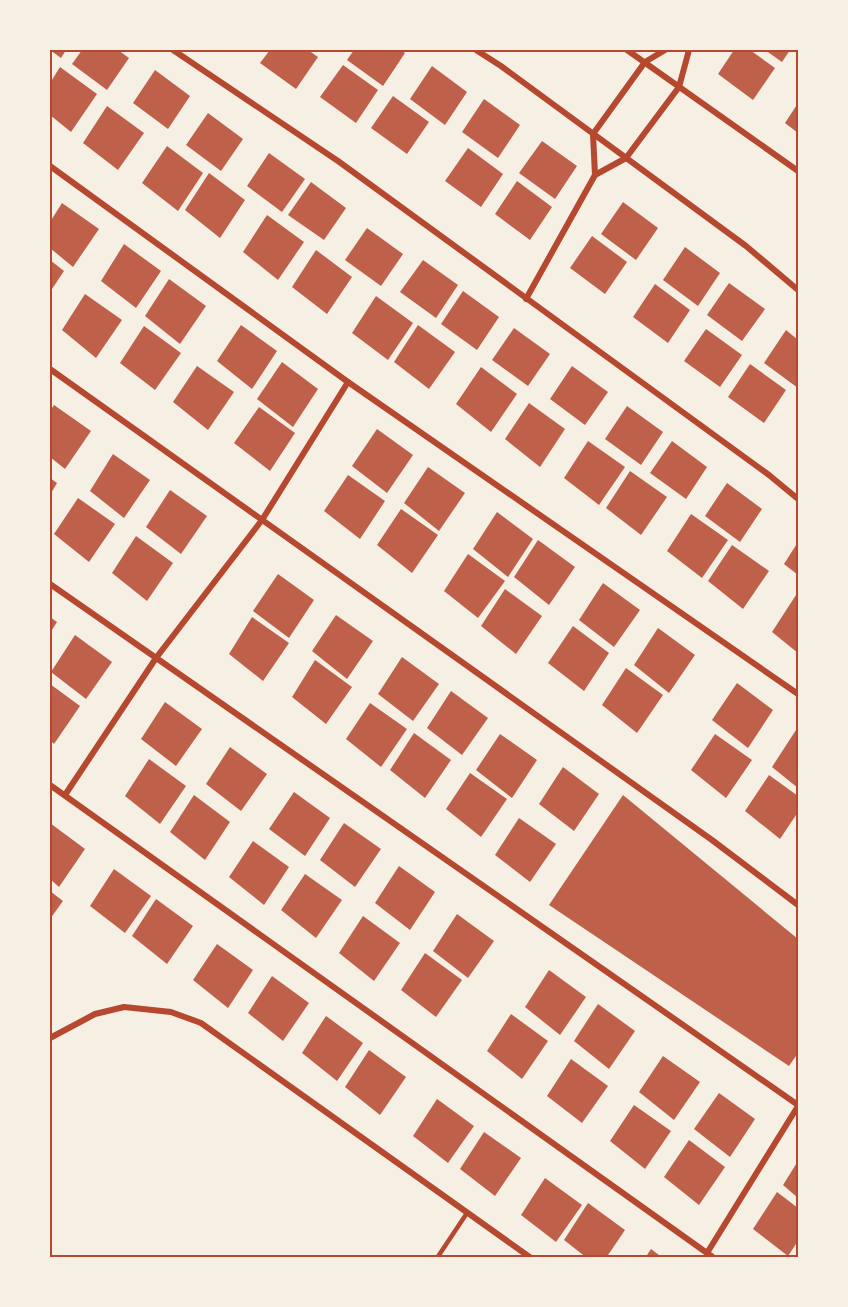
<svg xmlns="http://www.w3.org/2000/svg" width="848" height="1307" viewBox="0 0 848 1307" font-family="Literata,serif">
  <style>
    .building { fill: #bf614a }
    .lines { fill: none; stroke-linecap: round; stroke-linejoin: round }
    .service { stroke: #b5482f; stroke-width: 4.5 }
    .minor { stroke: #b5482f; stroke-width: 6 }
    .neatline { fill: none; stroke: #b5482f; stroke-width: 2 }
  </style>
  <rect width="100%" height="100%" fill="#f6efe4"/>
  <g class="building">
    <path d="M50,50H66L61,58Z"/>
    <path d="M82,50H118L129,58L107,90L72,64Z"/>
    <path d="M270,50H308L318,57L296,89L260,63Z"/>
    <path d="M354,50H400L405,53L383,86L347,60Z"/>
    <path d="M734,50H750L775,68L753,100L718,74Z"/>
    <path d="M765,50H790L782,62Z"/>
    <path d="M343,65L378,90L356,123L320,97Z"/>
    <path d="M432,66L467,92L445,125L410,99Z"/>
    <path d="M60,67L97,94L71,132L50,115V83Z"/>
    <path d="M155,70L190,96L168,129L133,103Z"/>
    <path d="M393,96L429,122L407,154L371,128Z"/>
    <path d="M484,99L520,125L498,158L462,132Z"/>
    <path d="M798,103V133L785,123Z"/>
    <path d="M107,106L144,133L118,170L83,143Z"/>
    <path d="M208,113L243,139L221,171L186,145Z"/>
    <path d="M542,141L577,166L555,199L519,173Z"/>
    <path d="M167,146L203,173L178,211L142,183Z"/>
    <path d="M468,148L503,174L481,207L445,181Z"/>
    <path d="M269,153L305,179L282,212L247,186Z"/>
    <path d="M209,173L245,200L220,238L185,210Z"/>
    <path d="M517,181L552,207L530,240L495,214Z"/>
    <path d="M311,182L346,208L324,240L288,215Z"/>
    <path d="M623,202L658,228L636,260L601,234Z"/>
    <path d="M62,203L99,229L73,267L50,248V222Z"/>
    <path d="M267,215L304,242L278,280L243,252Z"/>
    <path d="M367,228L403,254L381,286L345,260Z"/>
    <path d="M592,236L627,262L605,294L570,268Z"/>
    <path d="M124,244L161,271L136,308L101,281Z"/>
    <path d="M685,247L720,273L698,306L663,280Z"/>
    <path d="M316,250L352,277L327,314L292,287Z"/>
    <path d="M50,260L64,271L50,292Z"/>
    <path d="M423,260L458,285L436,318L400,292Z"/>
    <path d="M169,279L206,306L180,344L145,316Z"/>
    <path d="M729,283L765,309L742,341L707,315Z"/>
    <path d="M655,284L690,310L668,343L633,317Z"/>
    <path d="M463,291L499,317L477,350L441,324Z"/>
    <path d="M85,294L122,320L96,358L62,330Z"/>
    <path d="M376,296L413,323L388,360L352,333Z"/>
    <path d="M241,325L277,351L252,389L217,361Z"/>
    <path d="M418,325L455,352L429,389L394,362Z"/>
    <path d="M144,326L181,353L155,390L120,363Z"/>
    <path d="M514,328L550,354L528,386L492,360Z"/>
    <path d="M706,329L742,355L720,387L684,361Z"/>
    <path d="M786,330L798,340V388L764,363Z"/>
    <path d="M282,362L318,389L293,427L257,399Z"/>
    <path d="M750,364L786,390L764,423L728,397Z"/>
    <path d="M197,366L234,392L208,430L173,402Z"/>
    <path d="M572,366L608,392L585,425L550,399Z"/>
    <path d="M481,367L517,394L491,432L456,404Z"/>
    <path d="M529,403L565,429L540,467L505,439Z"/>
    <path d="M54,405L91,431L65,469L50,457V411Z"/>
    <path d="M627,406L663,432L641,465L605,439Z"/>
    <path d="M259,407L295,433L270,471L234,443Z"/>
    <path d="M377,429L413,455L387,493L352,466Z"/>
    <path d="M588,441L625,467L599,505L564,478Z"/>
    <path d="M672,441L707,467L686,499L650,473Z"/>
    <path d="M113,454L150,480L124,518L90,491Z"/>
    <path d="M428,467L465,493L439,531L404,503Z"/>
    <path d="M630,471L667,497L641,535L606,508Z"/>
    <path d="M348,475L385,501L360,539L324,511Z"/>
    <path d="M50,478L57,483L50,495Z"/>
    <path d="M727,483L762,509L740,542L705,516Z"/>
    <path d="M170,490L207,516L181,554L146,527Z"/>
    <path d="M78,498L115,524L89,562L54,534Z"/>
    <path d="M401,509L438,535L412,573L377,545Z"/>
    <path d="M497,512L533,539L508,577L473,549Z"/>
    <path d="M691,514L728,540L702,578L667,551Z"/>
    <path d="M136,536L173,563L147,601L112,573Z"/>
    <path d="M538,540L575,567L549,605L514,577Z"/>
    <path d="M798,542V575L784,564Z"/>
    <path d="M732,545L769,571L743,609L708,581Z"/>
    <path d="M468,554L505,581L478,618L444,591Z"/>
    <path d="M278,574L314,600L289,638L253,611Z"/>
    <path d="M603,583L640,610L614,647L579,620Z"/>
    <path d="M505,589L542,616L516,654L481,626Z"/>
    <path d="M796,595L798,597V653L772,632Z"/>
    <path d="M336,615L373,641L347,679L312,651Z"/>
    <path d="M50,617L57,622L50,633Z"/>
    <path d="M252,617L289,643L263,681L229,654Z"/>
    <path d="M573,626L609,653L584,691L548,663Z"/>
    <path d="M658,628L695,655L669,693L634,665Z"/>
    <path d="M75,635L112,662L86,699L51,672Z"/>
    <path d="M402,657L439,684L413,721L378,694Z"/>
    <path d="M315,660L352,687L326,724L292,697Z"/>
    <path d="M626,668L663,695L637,733L602,705Z"/>
    <path d="M737,683L773,710L748,748L712,720Z"/>
    <path d="M50,684L80,706L54,744L50,740Z"/>
    <path d="M451,691L488,718L462,755L427,728Z"/>
    <path d="M165,702L202,729L176,766L141,739Z"/>
    <path d="M370,703L407,729L381,767L346,739Z"/>
    <path d="M796,730L798,732V788L772,767Z"/>
    <path d="M414,733L451,760L425,798L390,770Z"/>
    <path d="M500,734L537,760L512,798L476,770Z"/>
    <path d="M715,734L752,760L726,798L691,770Z"/>
    <path d="M230,747L267,774L241,811L206,784Z"/>
    <path d="M149,759L186,786L160,824L125,796Z"/>
    <path d="M563,767L599,794L574,831L539,804Z"/>
    <path d="M470,773L507,799L481,837L446,809Z"/>
    <path d="M769,775L798,796V812L780,839L745,811Z"/>
    <path d="M294,792L330,818L305,856L269,829Z"/>
    <path d="M194,795L230,822L205,860L170,832Z"/>
    <path d="M623,795L798,939V1053L789,1066L549,905Z"/>
    <path d="M519,818L556,844L530,882L495,855Z"/>
    <path d="M50,823L85,849L59,887L50,879Z"/>
    <path d="M344,823L381,849L355,887L320,860Z"/>
    <path d="M253,841L289,867L264,905L229,877Z"/>
    <path d="M399,866L435,892L410,930L375,903Z"/>
    <path d="M114,869L151,896L125,933L90,906Z"/>
    <path d="M305,874L342,900L316,938L281,910Z"/>
    <path d="M50,891L63,901L50,919Z"/>
    <path d="M156,899L193,926L167,964L132,936Z"/>
    <path d="M457,914L494,941L468,978L433,951Z"/>
    <path d="M363,916L400,943L374,981L339,953Z"/>
    <path d="M217,944L253,970L228,1008L193,980Z"/>
    <path d="M425,953L462,980L436,1017L401,990Z"/>
    <path d="M549,970L586,997L560,1035L525,1007Z"/>
    <path d="M272,976L309,1003L283,1041L248,1013Z"/>
    <path d="M598,1004L635,1031L609,1069L574,1041Z"/>
    <path d="M511,1014L548,1041L522,1079L487,1051Z"/>
    <path d="M326,1016L363,1043L337,1081L302,1053Z"/>
    <path d="M369,1050L406,1077L380,1115L345,1087Z"/>
    <path d="M663,1056L700,1082L674,1120L639,1092Z"/>
    <path d="M571,1059L608,1086L582,1123L547,1096Z"/>
    <path d="M719,1093L755,1119L730,1157L694,1129Z"/>
    <path d="M437,1099L474,1126L448,1163L413,1136Z"/>
    <path d="M634,1105L671,1131L645,1169L610,1141Z"/>
    <path d="M484,1132L521,1158L495,1196L460,1169Z"/>
    <path d="M689,1140L725,1167L699,1205L664,1177Z"/>
    <path d="M798,1161V1198L783,1185Z"/>
    <path d="M545,1178L582,1205L556,1242L521,1215Z"/>
    <path d="M777,1192L798,1208V1241L788,1256L753,1229Z"/>
    <path d="M588,1203L625,1230L606,1258H587L564,1240Z"/>
    <path d="M651,1249L663,1258H645Z"/>
  </g>
  <g class="lines">
    <path class="service" d="M437,1258L467,1213"/>
    <g class="minor">
      <path d="M173,50L338,161L769,475L798,499"/>
      <path d="M476,50L501,66L746,246L798,290"/>
      <path d="M627,50L798,171"/>
      <path d="M50,166L348,382L798,694"/>
      <path d="M595,175L626,158L679,87L689,50"/>
      <path d="M526,299L595,175L593,134L645,62L665,50"/>
      <path d="M50,369L712,840L798,905"/>
      <path d="M50,584L798,1105"/>
      <path d="M50,785L714,1258"/>
      <path d="M65,795L156,658L262,520L348,382"/>
      <path d="M50,1038L95,1014L124,1007L171,1012L201,1023L531,1258"/>
      <path d="M707,1253L798,1106"/>
    </g>
  </g>
  <rect width="848" height="1307" fill="none" stroke="#f6efe4" stroke-width="102"/>
  <rect x="51" y="51" width="746" height="1205" class="neatline"/>
</svg>
